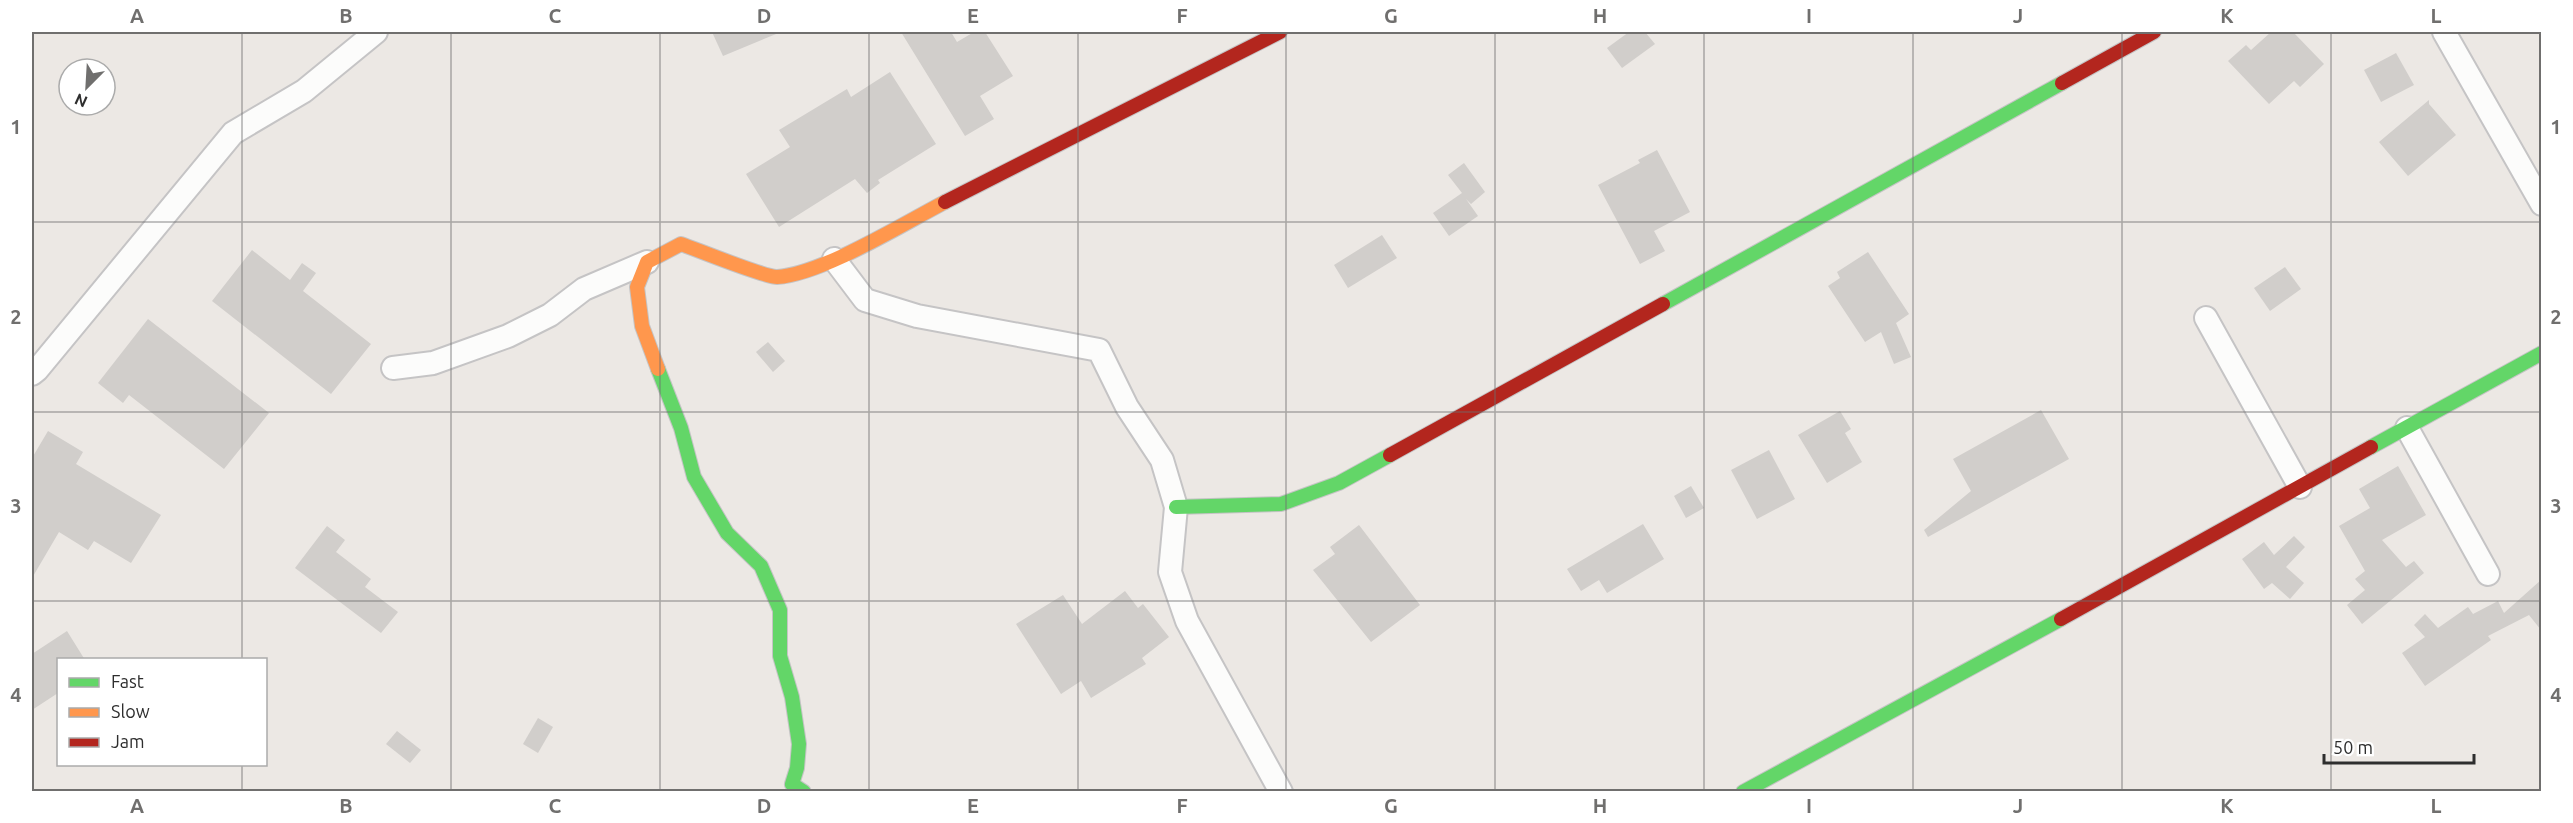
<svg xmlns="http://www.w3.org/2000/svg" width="2573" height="823" viewBox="0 0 2573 823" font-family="Ubuntu,sans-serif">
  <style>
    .building { fill: #d1cecb }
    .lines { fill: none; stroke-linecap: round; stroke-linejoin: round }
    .street-casing { stroke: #c5c4c5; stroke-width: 26 }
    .fast-casing { stroke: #c5c4c5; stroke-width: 16 }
    .slow-casing { stroke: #c5c4c5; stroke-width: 16 }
    .jam-casing { stroke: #c5c4c5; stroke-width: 16 }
    .street { stroke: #fcfcfb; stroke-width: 22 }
    .fast { stroke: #63d668; stroke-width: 14 }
    .slow { stroke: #ff974d; stroke-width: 14 }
    .jam { stroke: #b3261e; stroke-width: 14 }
    .grid { fill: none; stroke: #706f6e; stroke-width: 1.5; stroke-opacity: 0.55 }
    .neatline { fill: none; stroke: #706f6e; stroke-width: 2 }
    .grid-label { font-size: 20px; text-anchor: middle; font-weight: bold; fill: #706f6e }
  </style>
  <rect width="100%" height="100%" fill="#ece8e4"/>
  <g class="building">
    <path d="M712,32H781L723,56Z"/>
    <path d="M901,32H951L957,42L974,32H985L1013,76L980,96L994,119L965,136Z"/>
    <path d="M1629,32H1645L1655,44L1622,68L1607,48Z"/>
    <path d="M2271,32H2293L2324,64L2300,87L2294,81L2269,104L2228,61L2246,45L2251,50Z"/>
    <path d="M2396,53L2414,85L2381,102L2364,70Z"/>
    <path d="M890,72L936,144L878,180L880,183L867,193L855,179L779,227L746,174L790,147L779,130L847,89L851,97Z"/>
    <path d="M2429,100V104L2456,135L2408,176L2379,142Z"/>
    <path d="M1657,150L1690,212L1654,231L1665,251L1640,264L1598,185L1640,163L1638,160Z"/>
    <path d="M1464,163L1485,192L1471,204L1466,199L1478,216L1449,236L1433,213L1462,193L1448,175Z"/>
    <path d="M1382,235L1397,258L1348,288L1334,265Z"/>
    <path d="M252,250L290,280L302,263L316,273L303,291L371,344L331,394L212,301Z"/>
    <path d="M1868,252L1909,314L1896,323L1911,357L1894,364L1881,332L1865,342L1828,286L1840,278L1837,272Z"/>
    <path d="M2285,267L2301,289L2270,311L2254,288Z"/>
    <path d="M148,319L269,413L224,469L129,395L123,403L98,383Z"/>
    <path d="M768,342L785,361L773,372L756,352Z"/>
    <path d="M2041,410L2069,459L1928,537L1924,530L1971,491L1953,459Z"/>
    <path d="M1840,411L1851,429L1845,433L1862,462L1827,483L1798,435Z"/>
    <path d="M48,431L83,452L76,464L161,515L131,563L94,541L88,550L59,532L32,578V458Z"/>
    <path d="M1769,450L1795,499L1757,519L1731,470Z"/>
    <path d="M2398,466L2426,515L2382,540L2406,567L2414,561L2424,573L2362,624L2347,605L2365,590L2355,579L2365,571L2339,526L2370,508L2359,489Z"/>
    <path d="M1691,486L1704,508L1686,518L1674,496Z"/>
    <path d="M1643,524L1664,559L1607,593L1599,580L1581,591L1567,569Z"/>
    <path d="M1359,525L1420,605L1371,642L1313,570L1335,554L1330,547Z"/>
    <path d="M327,526L345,540L336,552L371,579L365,587L398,612L381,633L295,568Z"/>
    <path d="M2294,536L2305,547L2286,567L2304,583L2290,599L2272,583L2264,589L2242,559L2264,542L2274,555Z"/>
    <path d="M2541,580V630L2529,615L2488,636L2491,640L2425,686L2402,653L2425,637L2414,625L2425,614L2438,628L2468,607L2473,614L2498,601L2504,613Z"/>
    <path d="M1125,591L1138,608L1143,604L1169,637L1142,658L1146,664L1091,698L1081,681L1061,694L1016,624L1063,595L1082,624Z"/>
    <path d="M67,631L85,660H58V693L32,710V654Z"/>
    <path d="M538,718L553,727L538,753L523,744Z"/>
    <path d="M397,731L421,750L410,763L386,744Z"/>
  </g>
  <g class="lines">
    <defs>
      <g id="street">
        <path d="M2444,32L2542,204"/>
        <path d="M834,259L865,300L917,316L1099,350L1127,407L1162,460L1176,507L1170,572L1187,621L1281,792"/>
        <path d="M2206,318L2300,487"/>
        <path d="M393,368L433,363L508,336L550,315L584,289L647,262"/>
        <path d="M32,374L37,370L233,133L304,91L376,32"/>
        <path d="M2407,428L2488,574"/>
      </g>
      <g id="fast">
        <path d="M1663,304L2062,83"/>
        <path d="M658,369L681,428L694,477L727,533L761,566L780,610V656L792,697L799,744L797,768L792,784L804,792"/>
        <path d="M2371,447L2542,353"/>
        <path d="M1176,507L1281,504L1339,483L1390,455"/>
        <path d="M1743,792L2061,619"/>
      </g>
      <path id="slow" d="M658,369L642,326L637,287L647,262L681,244C698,250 764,277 777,277C822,274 903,224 945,202"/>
      <g id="jam">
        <path d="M2062,83L2154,32"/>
        <path d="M945,202L1280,32"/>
        <path d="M1390,455L1663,304"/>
        <path d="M2061,619L2371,447"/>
      </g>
    </defs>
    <use href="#street" class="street-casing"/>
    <use href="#fast" class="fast-casing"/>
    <use href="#slow" class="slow-casing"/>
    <use href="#jam" class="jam-casing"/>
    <use href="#street" class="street"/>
    <use href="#fast" class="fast"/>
    <use href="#slow" class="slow"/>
    <use href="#jam" class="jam"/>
  </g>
  <path class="grid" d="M242,32V660M451,32V792M660,32V792M869,32V792M1078,32V792M1286,32V792M1495,32V792M1704,32V792M1913,32V792M2122,32V792M2331,32V792M32,222H2542M32,412H2542M32,601H2542M242,764V792"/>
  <rect width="2573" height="823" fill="none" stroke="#ffffff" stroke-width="66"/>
  <rect x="57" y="658" width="210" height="108" fill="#ffffff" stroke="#ababab" stroke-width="1.5"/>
  <rect x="69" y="678" width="30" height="9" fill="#63d668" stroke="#ababab" stroke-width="1.5"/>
  <text x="111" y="688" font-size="18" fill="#2e2e2e">Fast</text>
  <rect x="69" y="708" width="30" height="9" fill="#ff974d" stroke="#ababab" stroke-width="1.5"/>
  <text x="111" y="718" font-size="18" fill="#2e2e2e">Slow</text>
  <rect x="69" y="738" width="30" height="9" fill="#b3261e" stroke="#ababab" stroke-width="1.5"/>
  <text x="111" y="748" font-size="18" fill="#2e2e2e">Jam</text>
  <g transform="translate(87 87) rotate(204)"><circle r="28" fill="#ffffff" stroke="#ababab" stroke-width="1.5"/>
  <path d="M0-4.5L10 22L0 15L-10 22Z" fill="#706f6e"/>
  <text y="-9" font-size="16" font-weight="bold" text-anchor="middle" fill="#2e2e2e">N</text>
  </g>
  <path d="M2324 754v9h150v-9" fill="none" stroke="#2e2e2e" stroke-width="3"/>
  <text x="2333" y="754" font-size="18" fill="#2e2e2e" stroke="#ffffff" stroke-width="4.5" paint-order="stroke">50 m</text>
  <rect x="33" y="33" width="2507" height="757" class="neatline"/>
  <g class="grid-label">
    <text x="137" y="23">A</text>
    <text x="346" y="23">B</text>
    <text x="555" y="23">C</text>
    <text x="764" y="23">D</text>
    <text x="973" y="23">E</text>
    <text x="1182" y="23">F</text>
    <text x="1391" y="23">G</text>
    <text x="1600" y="23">H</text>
    <text x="1809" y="23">I</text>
    <text x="2018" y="23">J</text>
    <text x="2227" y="23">K</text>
    <text x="2436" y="23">L</text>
    <text x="16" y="134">1</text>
    <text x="2556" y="134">1</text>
    <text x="16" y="324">2</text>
    <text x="2556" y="324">2</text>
    <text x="16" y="513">3</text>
    <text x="2556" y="513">3</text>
    <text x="16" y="702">4</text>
    <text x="2556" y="702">4</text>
    <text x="137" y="813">A</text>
    <text x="346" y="813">B</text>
    <text x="555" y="813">C</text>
    <text x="764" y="813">D</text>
    <text x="973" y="813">E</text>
    <text x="1182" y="813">F</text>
    <text x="1391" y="813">G</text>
    <text x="1600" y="813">H</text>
    <text x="1809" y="813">I</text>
    <text x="2018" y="813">J</text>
    <text x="2227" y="813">K</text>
    <text x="2436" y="813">L</text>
  </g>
</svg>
